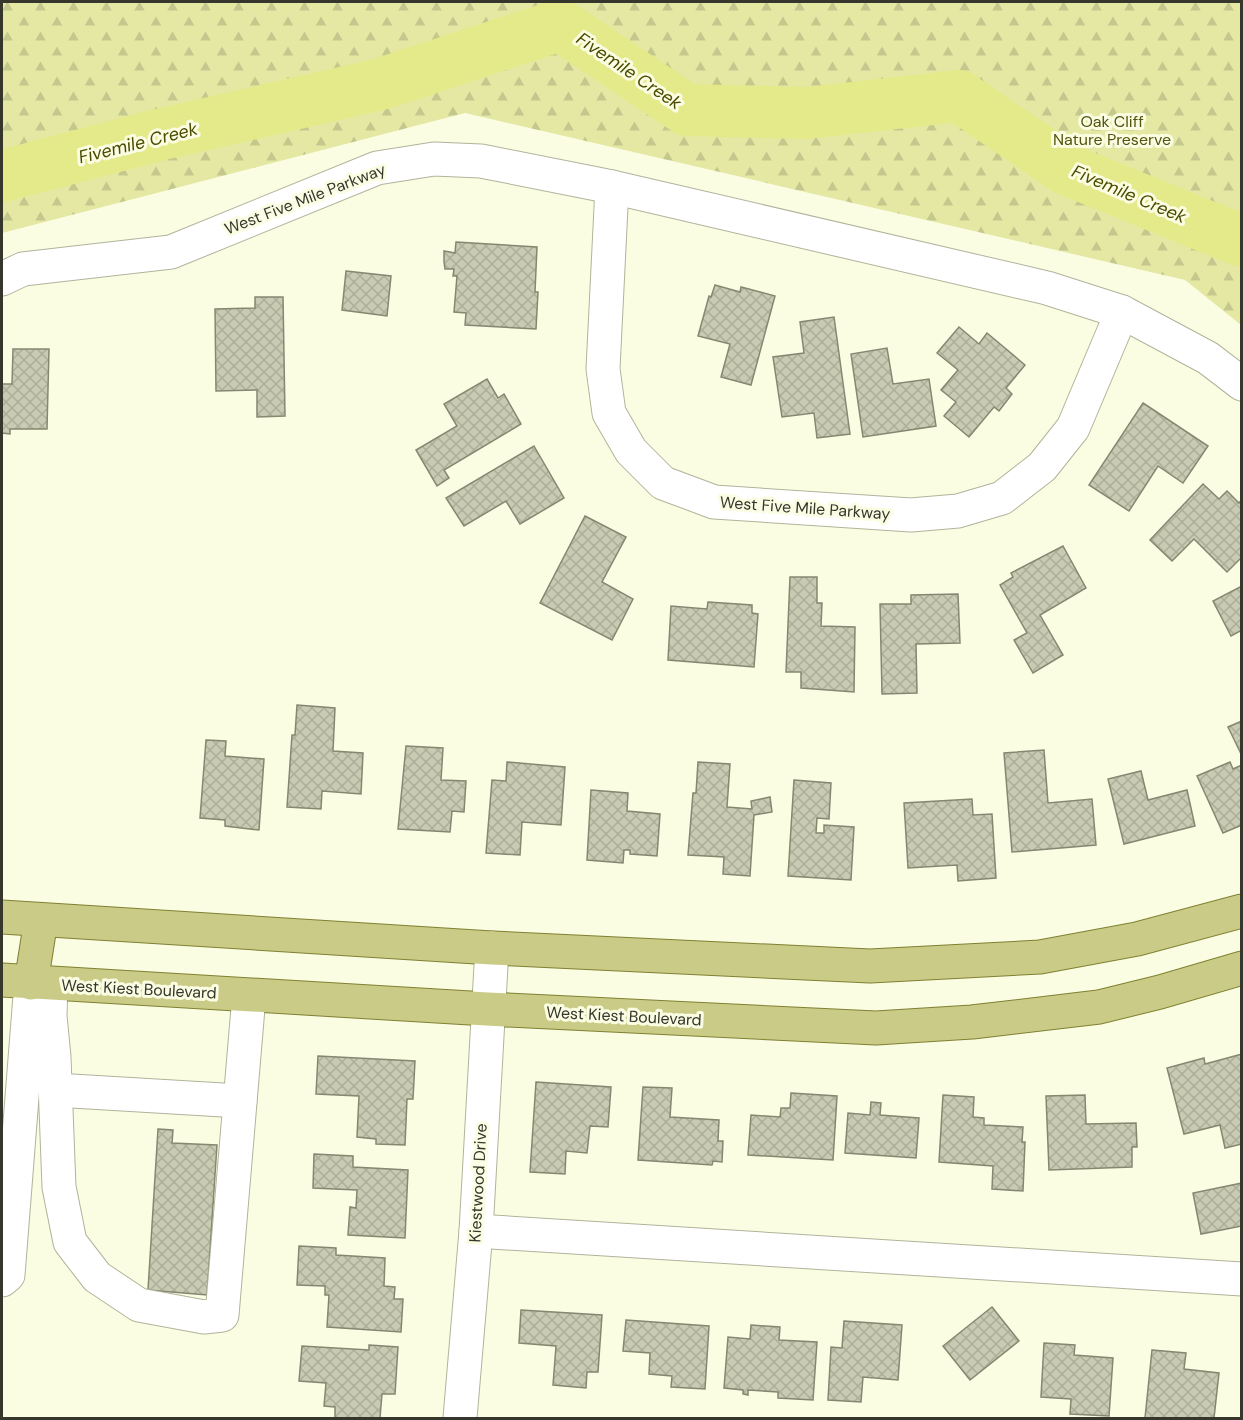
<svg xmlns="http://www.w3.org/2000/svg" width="1243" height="1420" viewBox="0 0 1243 1420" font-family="'DM Sans',sans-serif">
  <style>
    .forest { fill: url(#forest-firs) }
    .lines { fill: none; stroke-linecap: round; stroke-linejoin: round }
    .river { stroke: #e4e98a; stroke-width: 52 }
    .building { fill: url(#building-cross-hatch); stroke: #858770; stroke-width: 1.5 }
    .minor-casing { stroke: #b1b39b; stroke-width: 35 }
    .major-casing { stroke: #7f8132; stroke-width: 35 }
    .minor { stroke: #fff; stroke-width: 33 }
    .major { stroke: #cacb86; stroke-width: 33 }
    .labels { text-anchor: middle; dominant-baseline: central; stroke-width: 6; stroke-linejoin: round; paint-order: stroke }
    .park-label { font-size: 16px; fill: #53540d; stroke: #fbfde3 }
    .street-label { font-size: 16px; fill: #36362d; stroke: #fbfde3 }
    .water-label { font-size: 18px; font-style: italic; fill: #4b4c00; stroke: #fbfde3 }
  </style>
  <defs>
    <pattern id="forest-firs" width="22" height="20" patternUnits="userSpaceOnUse" patternTransform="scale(1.5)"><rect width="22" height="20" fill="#e4e8a3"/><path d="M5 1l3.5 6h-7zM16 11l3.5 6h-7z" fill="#c4c88d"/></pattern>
    <pattern id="building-cross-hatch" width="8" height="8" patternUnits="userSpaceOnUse" patternTransform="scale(1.5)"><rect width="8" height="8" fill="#c8cab1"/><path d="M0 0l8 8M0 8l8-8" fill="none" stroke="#acae99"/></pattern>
  </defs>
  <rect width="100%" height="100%" fill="#fbfde3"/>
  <path class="forest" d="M2,2H1241V325L1185,280L465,113L2,233Z"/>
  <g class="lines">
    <path class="river" d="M2,176L158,135L381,84L560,25L687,110L807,113L959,96L1068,170L1242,241"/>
  </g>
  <g class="building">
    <path d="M456,242L537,247L535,292H538L536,329L465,325L466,313L454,312L457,276H453L454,269H445L444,262V251L455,253Z"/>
    <path d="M346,271L391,276L387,316L342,310Z"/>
    <path d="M715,285L740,292L741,287L775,296L751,385L721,377L730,344L698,336L709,296L711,297Z"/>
    <path d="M255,297H283L285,416L257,417V390L216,391L215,309L255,308Z"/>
    <path d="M834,317L850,434L817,438L814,413L782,417L773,357L804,353L800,322Z"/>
    <path d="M959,327L979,344L987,333L1025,365L1006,388L1012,394L999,411L994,407L969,437L944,416L956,402L941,390L958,370L937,353Z"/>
    <path d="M887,348L893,384L929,379L936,426L863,437L851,354Z"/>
    <path d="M13,349H49L47,429H10V434L2,433V384H12Z"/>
    <path d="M487,379L498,398L504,394L521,424L444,470L449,478L437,486L416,450L457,426L444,404Z"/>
    <path d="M1143,403L1208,446L1183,483L1158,466L1129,511L1089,485Z"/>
    <path d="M534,446L564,498L520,524L506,501L464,526L446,498Z"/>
    <path d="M1203,484L1219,499L1227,491L1239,503L1242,499V557L1227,572L1194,539L1172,561L1150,540Z"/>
    <path d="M585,516L626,537L602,582L633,599L612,640L540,603Z"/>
    <path d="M1063,546L1086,588L1040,615L1063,655L1033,673L1014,640L1027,633L1000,585L1013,577L1011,573Z"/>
    <path d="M790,577H817V603H822L821,626L855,627L854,692L801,688V672H786Z"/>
    <path d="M1242,586V630L1231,636L1213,601Z"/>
    <path d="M958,594L960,643L916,644L917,693L882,694L880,604H911V595Z"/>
    <path d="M708,602L752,605V613L758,614L754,667L668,660L671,606L707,609Z"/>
    <path d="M297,705L335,708L333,751L363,753L361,794L322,791L321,809L287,807L292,735H295Z"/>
    <path d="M1242,721V756L1228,727Z"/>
    <path d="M206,740L226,741L225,756L264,759L259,830L225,826V820L200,818Z"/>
    <path d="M406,746L443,748L441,780L466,781L464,812L452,811L450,832L398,829Z"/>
    <path d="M1044,750L1048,803L1092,799L1096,845L1012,852L1004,753Z"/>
    <path d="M507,762L565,767L561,825L522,822L520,855L486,853L492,780L506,781Z"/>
    <path d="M698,762L730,764L727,807L752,809L751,801L770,797L772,812L754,815L750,876L723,874L724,857L688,855L693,793H696Z"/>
    <path d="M1230,762L1233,769L1242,765V825L1223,833L1197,776Z"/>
    <path d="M1141,771L1148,800L1187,790L1195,826L1124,844L1108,779Z"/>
    <path d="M794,780L831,783L829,819L817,818L816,833H824V825L854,827L851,880L788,876Z"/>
    <path d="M591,790L628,793L627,811L660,814L657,856L630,854V850H624L623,863L587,860Z"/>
    <path d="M972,799L973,815L992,814L996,878L958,881L957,865L908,868L904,803Z"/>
    <path d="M1242,1054V1144L1225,1148L1220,1125L1184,1134L1167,1068L1204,1058L1205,1064Z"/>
    <path d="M318,1056L415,1061L413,1099H407L405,1145L376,1144V1139L357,1137L359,1096L316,1094Z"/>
    <path d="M536,1082L611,1087L608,1127L590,1126L587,1153L566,1151L565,1174L530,1172Z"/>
    <path d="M643,1087L672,1088L670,1117L719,1120L718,1141H723L722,1162L713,1161L712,1165L638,1160Z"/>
    <path d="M791,1093L837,1096L833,1160L748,1155L751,1115L780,1117L781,1108H790Z"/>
    <path d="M943,1095L974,1097L973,1117L984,1118V1125L1023,1127L1022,1142H1025L1023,1191L992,1189L993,1166L939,1162Z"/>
    <path d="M1085,1095L1086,1124L1136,1123L1137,1147H1132V1167L1049,1170L1046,1096Z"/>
    <path d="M871,1102L881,1103L880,1115L919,1118L916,1158L845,1153L848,1113L870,1115Z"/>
    <path d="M158,1129L173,1130L172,1143L217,1145L207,1295L148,1290Z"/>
    <path d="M314,1154L353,1156V1167L408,1170L405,1238L348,1235L350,1207L356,1208L357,1190L313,1188Z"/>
    <path d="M1242,1183V1226L1201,1234L1193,1193Z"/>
    <path d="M299,1246L336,1248V1255L385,1258L384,1286L395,1287L394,1299H403L401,1332L327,1327L329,1295H325V1286L297,1285Z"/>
    <path d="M992,1307L1019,1341L970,1380L943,1346Z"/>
    <path d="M521,1310L602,1315L598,1372H587L586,1388L553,1385L556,1346L519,1343Z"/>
    <path d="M626,1320L709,1326L705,1389L671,1387L672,1376L649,1374L650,1353L623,1351Z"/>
    <path d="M844,1321L902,1325L898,1380L863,1377L861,1402L828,1400L831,1347L842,1348Z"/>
    <path d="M751,1325L780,1327L779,1340L817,1342L813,1400L778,1398V1392L748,1390V1395L743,1394V1390L724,1388L728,1337L750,1339Z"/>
    <path d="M1044,1343L1075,1345L1074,1355L1113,1358L1109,1416L1070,1414L1071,1399L1041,1397Z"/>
    <path d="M369,1345L398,1347L395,1394H382L380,1418H335V1407L324,1406L326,1383L299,1381L302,1346L369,1350Z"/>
    <path d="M1152,1350L1186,1353L1184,1369L1219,1373L1214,1418H1145Z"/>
  </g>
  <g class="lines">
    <defs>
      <g id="minor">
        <path d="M612,187L603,369L609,413L631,451L663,483L714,502L911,515L958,511L1002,498L1042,467L1073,428L1122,312"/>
        <path d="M2,279L23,269L171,252L377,168L434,159L481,161L612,187L1047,288L1122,312L1208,358L1242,384"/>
        <path d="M51,984L50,1016L54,1057L59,1187L70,1242L97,1277L139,1305L204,1317L222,1315L249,996"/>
        <path d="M55,1090L240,1101"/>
        <path d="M476,1231L1242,1279"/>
        <path d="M2,1280L8,1275L31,983"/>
        <path d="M460,1418L476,1231L492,948"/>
      </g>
      <g id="major">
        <path d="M2,917L492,948L870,966L1040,957L1137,939L1242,911"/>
        <path d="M2,980L487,1009L876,1028L972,1022L1099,1007L1160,992L1242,968"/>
        <path d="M31,983L41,920"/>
      </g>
    </defs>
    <use href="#minor" class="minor-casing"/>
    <use href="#major" class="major-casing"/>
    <use href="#minor" class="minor"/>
    <use href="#major" class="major"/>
  </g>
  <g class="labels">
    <g class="park-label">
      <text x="1112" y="121">Oak Cliff<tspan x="1112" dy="18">Nature Preserve</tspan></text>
    </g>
    <g class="street-label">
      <text transform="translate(305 199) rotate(-21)">West Five Mile Parkway</text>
      <text transform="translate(805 508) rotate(4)">West Five Mile Parkway</text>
      <text transform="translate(139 989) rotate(3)">West Kiest Boulevard</text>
      <text transform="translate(624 1016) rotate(3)">West Kiest Boulevard</text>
      <text transform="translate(478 1183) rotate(-87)">Kiestwood Drive</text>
    </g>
    <g class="water-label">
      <text transform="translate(629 71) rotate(34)">Fivemile Creek</text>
      <text transform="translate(138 143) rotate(-14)">Fivemile Creek</text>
      <text transform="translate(1129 194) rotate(23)">Fivemile Creek</text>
    </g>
  </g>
  <rect width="1243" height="1420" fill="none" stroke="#36362d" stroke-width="6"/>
</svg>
